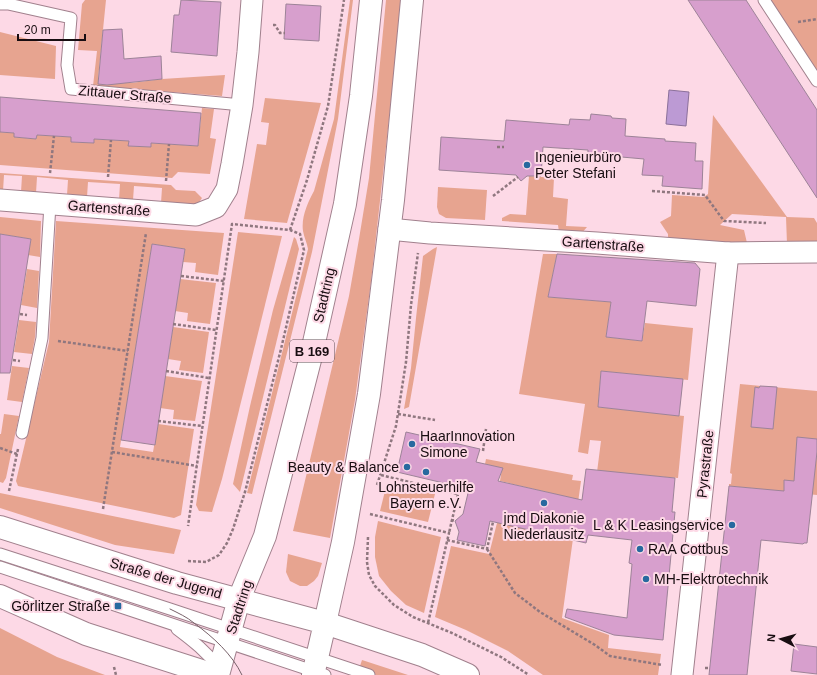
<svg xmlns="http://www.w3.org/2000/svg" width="817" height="675" viewBox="0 0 817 675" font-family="Arial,sans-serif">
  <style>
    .green { fill: #e7a490 }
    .water { fill: #bc9ad4; stroke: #8b709a }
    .building { fill: #d79fcd; stroke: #9d8398 }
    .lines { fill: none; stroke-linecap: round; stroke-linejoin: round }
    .lane-casing { stroke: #a1808d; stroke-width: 13 }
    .street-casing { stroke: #a1808d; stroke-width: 23 }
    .secondary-casing { stroke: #a1808d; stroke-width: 24 }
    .primary-casing { stroke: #a1808d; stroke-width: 24 }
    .path { stroke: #8f777f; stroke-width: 2.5; stroke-dasharray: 3 2; stroke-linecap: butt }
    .lane { stroke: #fff; stroke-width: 11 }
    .street { stroke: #fff; stroke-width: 21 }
    .secondary { stroke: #fff; stroke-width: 22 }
    .primary { stroke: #fff; stroke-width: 22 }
    .tram { stroke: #776169; stroke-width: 1 }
    .poi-dot { fill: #27699f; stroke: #fdd9e6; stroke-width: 1.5 }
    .labels { text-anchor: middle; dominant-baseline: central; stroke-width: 4; stroke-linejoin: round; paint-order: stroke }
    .shield { fill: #fdd9e6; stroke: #5d4a51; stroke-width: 1 }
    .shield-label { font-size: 13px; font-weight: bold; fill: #180d11 }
    .street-label { font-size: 14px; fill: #180d11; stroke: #fdd9e6 }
    .poi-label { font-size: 14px; fill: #180d11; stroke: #fdd9e6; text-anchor: start }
  </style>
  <rect width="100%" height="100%" fill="#fdd9e6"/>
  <g class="green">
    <path d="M85,0H106L98,79L131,83L162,79L225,75L222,96L93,86L97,51L78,50L82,4Z"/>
    <path d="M350,0H353L338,119L312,252L252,494L247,493L308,249C307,243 304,237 303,231C301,217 308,202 314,191L334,119Z"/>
    <path d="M386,0H402L398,38L371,282L355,400L330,538L293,531L349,296L359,239L369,178Z"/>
    <path d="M770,0H817V72Z"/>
    <path d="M0,32L56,46L55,79L0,75Z"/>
    <path d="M265,98L321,103L287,223L244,219L257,144L266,145L269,123L261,122Z"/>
    <path d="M202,108L214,109L210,138L216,139L210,174L178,172L172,178L0,165V132L14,133V137L36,139L37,135L71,137V142L93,143L94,139L129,141V146L151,147V143L198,146Z"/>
    <path d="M713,115L787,217L814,218L817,223V244H787L786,217L732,214L720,225L744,230L747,243L721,244L668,239V234L660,222L671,216L672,195L704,197L708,194Z"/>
    <path d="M0,173L171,185L176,190L195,191L202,198L197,205L161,203L162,188L134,186L133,200H119L120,184L88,182L87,197L67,195L68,180L37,177L36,193L21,192L22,176L4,175L3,191H0Z"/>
    <path d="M529,176L554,178L553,197L568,199L566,226L587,227L581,234L559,232L558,225L502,221V218L510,214L526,215Z"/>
    <path d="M438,187L487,190L485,220L446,218L439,214L437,207Z"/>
    <path d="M0,217L41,221L40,257L28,255L31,239L0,234Z"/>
    <path d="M56,221L224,233L218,275L195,272L196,263L183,262L185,249L152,244L120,447L153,452L158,424L194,429L181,515L174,518L18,486L16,481L49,342Z"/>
    <path d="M238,232L282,236L222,479L212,512L199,511L196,505Z"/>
    <path d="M294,237L296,239L299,249L240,492L233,484L250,406L273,310Z"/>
    <path d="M437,247L409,407L404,409L411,368L416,318L423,256L433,249Z"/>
    <path d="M543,254H557L548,297L611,302L606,337L642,341L645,323L683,327L693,328L688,380L601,371L598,407L684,416L678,478L628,474L597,472L601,441L590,440L588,454L578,452L585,404L519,394Z"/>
    <path d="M27,269L39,271L37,308L21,305Z"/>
    <path d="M180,279L216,283L210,324L187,321L188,313L175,311Z"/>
    <path d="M19,320L36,322L35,337L32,354L14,352Z"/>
    <path d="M173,327L209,332L203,373L179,370L181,361L168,359Z"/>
    <path d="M12,366L29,368L22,402L7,400Z"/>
    <path d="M165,376L202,381L195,421L173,419L174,410L160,408Z"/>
    <path d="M740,384L817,391V495L729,486V484H731L732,474L730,473Z"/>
    <path d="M4,414L19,416L6,478L3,483L0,482V434H1Z"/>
    <path d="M486,459L573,475L572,480L581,481L562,618L609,635L608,648L661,654L658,675H543L508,651L466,630L435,617L451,546L489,554L497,523L572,498L500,481L502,468L485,464Z"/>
    <path d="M387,483L435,494L428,522L380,511Z"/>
    <path d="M0,493L181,530L174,554L115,545L0,508Z"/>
    <path d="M378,521L441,537L424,613L406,605L391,591L379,576L375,557V537Z"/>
    <path d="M288,554L322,563L318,576L314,581L307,586H300L290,581L286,572Z"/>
    <path d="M0,628L57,657L105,675H0Z"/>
    <path d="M362,660L408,675H376L359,669Z"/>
  </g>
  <path class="water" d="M669,90L689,92L686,126L666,124Z"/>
  <g class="building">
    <path d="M181,0L221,2L217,56L171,52L174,15H179Z"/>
    <path d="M688,0H746L817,110V198Z"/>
    <path d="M286,4L321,6L319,41L284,39Z"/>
    <path d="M122,29L124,59L161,56L162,79L107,85L98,84L103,30Z"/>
    <path d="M0,97L201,113L198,146L151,143V147L128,146L129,141L94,139V143L71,142V137L37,135L36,139L14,137V133L0,132Z"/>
    <path d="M591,114L611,116L612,118L626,119L625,136L665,139V141L696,143L695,161H703L702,189L662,186L663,176L642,175L644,159L588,154V150L543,147L541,176H527L521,181L516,175L439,170L441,137L504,141L506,120L569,125L570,119L590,120Z"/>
    <path d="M0,234L31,239L10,373H0Z"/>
    <path d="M152,244L185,249L155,445L121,440Z"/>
    <path d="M557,254L695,263L700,269L696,306L647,301L642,341L606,337L611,302L548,297Z"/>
    <path d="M601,371L683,379L679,416L598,407Z"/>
    <path d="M760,386L777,387L773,429L751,427L755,387L759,388Z"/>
    <path d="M406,432L480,449L476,462L503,468L498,481L582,500L586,469L675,478L672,512H675L663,640L614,635L565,617L567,609L627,618L632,564L629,563L632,540L588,535L586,543L490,521L485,546L457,540L459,532L455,521L463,514L469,489L397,472Z"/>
    <path d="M797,437L817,439V452L807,543H804L803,544L761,540L747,675H709L729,486L784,491V480L794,481Z"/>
    <path d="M794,644L817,647V674L791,671Z"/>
  </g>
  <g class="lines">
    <defs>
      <g id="lane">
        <path d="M764,0L817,81"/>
        <path d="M0,4H8L71,18L67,65L71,89L242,105"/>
        <path d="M22,433L42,338L50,204"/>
        <path d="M0,554L170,609L369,675"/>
        <path d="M0,567L325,675"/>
        <path d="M177,629C193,641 207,652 220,669"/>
      </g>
      <g id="street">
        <path d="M0,200L196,215L216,207L227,189L232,164L242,105L248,52L252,0"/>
        <path d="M389,229L430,233L597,243L728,253L817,252"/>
        <path d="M682,675L728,253"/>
      </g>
      <g id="secondary">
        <path d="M0,527L177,583L325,623L313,675"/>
        <path d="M0,596L86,634L214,675"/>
      </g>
      <g id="primary">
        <path d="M412,0L393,200L369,394L343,542L325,623L422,655L468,675"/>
        <path d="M218,675L239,599L265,536L311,356L345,204L361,96L371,0"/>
      </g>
    </defs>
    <use href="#lane" class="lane-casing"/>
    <use href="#street" class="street-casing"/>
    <use href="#secondary" class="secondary-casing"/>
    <use href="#primary" class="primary-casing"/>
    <g class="path">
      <path d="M798,22L817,19"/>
      <path d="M273,25H275L280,33H285"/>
      <path d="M497,147H504"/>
      <path d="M50,173L54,136"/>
      <path d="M108,177L111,140"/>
      <path d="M166,181L169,144"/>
      <path d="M652,191L705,195L724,221L766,223"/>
      <path d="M493,196L518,177"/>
      <path d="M290,230L307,180L328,106L344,0"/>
      <path d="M181,276L224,281"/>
      <path d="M20,314L27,315"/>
      <path d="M173,324L216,330"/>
      <path d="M58,341L128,351"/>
      <path d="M13,360L20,361"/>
      <path d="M166,371L209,378"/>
      <path d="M398,414L435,420"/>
      <path d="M158,421L202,426"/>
      <path d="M0,448L17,454"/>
      <path d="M483,451L486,429"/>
      <path d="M112,452L197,466"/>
      <path d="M381,475L458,494L449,533"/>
      <path d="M377,485L396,426L406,362L411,305L418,253"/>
      <path d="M9,491L18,449"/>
      <path d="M103,509L146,233"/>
      <path d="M370,514L449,533L428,623"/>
      <path d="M451,520L456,521"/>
      <path d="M368,537L367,562L369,575L375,586L394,605L413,617L452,633L501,657L529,675"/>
      <path d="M447,540L487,549L493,522"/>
      <path d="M487,549L515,593L540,612L595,645L610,656L662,665"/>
      <path d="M188,561L206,562L219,555L227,543L233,529L245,492L281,349L304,250L300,234L290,230L232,224L188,526"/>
      <path d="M114,667L116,675"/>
      <path d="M705,668H710"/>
    </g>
    <use href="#lane" class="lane"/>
    <use href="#street" class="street"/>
    <use href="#secondary" class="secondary"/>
    <use href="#primary" class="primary"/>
    <path class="tram" d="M170,609C178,613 187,617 194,623C213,637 232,654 242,675"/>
  </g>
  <g class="poi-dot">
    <circle cx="527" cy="165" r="4"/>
    <circle cx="412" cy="444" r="4"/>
    <circle cx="407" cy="467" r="4"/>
    <circle cx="426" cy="472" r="4"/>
    <circle cx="544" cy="503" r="4"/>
    <circle cx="732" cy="525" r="4"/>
    <circle cx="640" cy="549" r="4"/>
    <circle cx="646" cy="579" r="4"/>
    <rect x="114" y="602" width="8" height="8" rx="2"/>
  </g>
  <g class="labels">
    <rect class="shield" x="290" y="340" width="44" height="22" rx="3"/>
    <g class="shield-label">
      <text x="312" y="351">B 169</text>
    </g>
    <g class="street-label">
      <text transform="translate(125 94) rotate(5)">Zittauer Straße</text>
      <text transform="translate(109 208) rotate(4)">Gartenstraße</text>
      <text transform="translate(603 244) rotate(4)">Gartenstraße</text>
      <text transform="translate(324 295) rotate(-77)">Stadtring</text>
      <text transform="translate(705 464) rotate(-84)">Pyrastraße</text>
      <text transform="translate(166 578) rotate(16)">Straße der Jugend</text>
      <text transform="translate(239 607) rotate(-72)">Stadtring</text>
    </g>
    <g class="poi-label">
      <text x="535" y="157">Ingenieurbüro<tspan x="535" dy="16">Peter Stefani</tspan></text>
      <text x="420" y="436">HaarInnovation<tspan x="420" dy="16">Simone</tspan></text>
      <text x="399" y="467" text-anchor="end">Beauty &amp; Balance</text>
      <text x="426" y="487" text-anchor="middle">Lohnsteuerhilfe<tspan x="426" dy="16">Bayern e.V.</tspan></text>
      <text x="544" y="518" text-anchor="middle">jmd Diakonie<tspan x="544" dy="16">Niederlausitz</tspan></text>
      <text x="724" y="525" text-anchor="end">L &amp; K Leasingservice</text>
      <text x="648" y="549">RAA Cottbus</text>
      <text x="654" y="579">MH-Elektrotechnik</text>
      <text x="110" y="606" text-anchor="end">Görlitzer Straße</text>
    </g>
  </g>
  <g transform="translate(781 639) rotate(276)" stroke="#fdd9e6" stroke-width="3" paint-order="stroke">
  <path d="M0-3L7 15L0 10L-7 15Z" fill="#180d11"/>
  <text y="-6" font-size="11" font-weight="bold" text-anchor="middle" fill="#180d11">N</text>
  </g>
  <path d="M18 34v6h67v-6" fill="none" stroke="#180d11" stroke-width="2"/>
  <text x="24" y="34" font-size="12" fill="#180d11" stroke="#fdd9e6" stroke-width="3" paint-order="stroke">20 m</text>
</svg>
